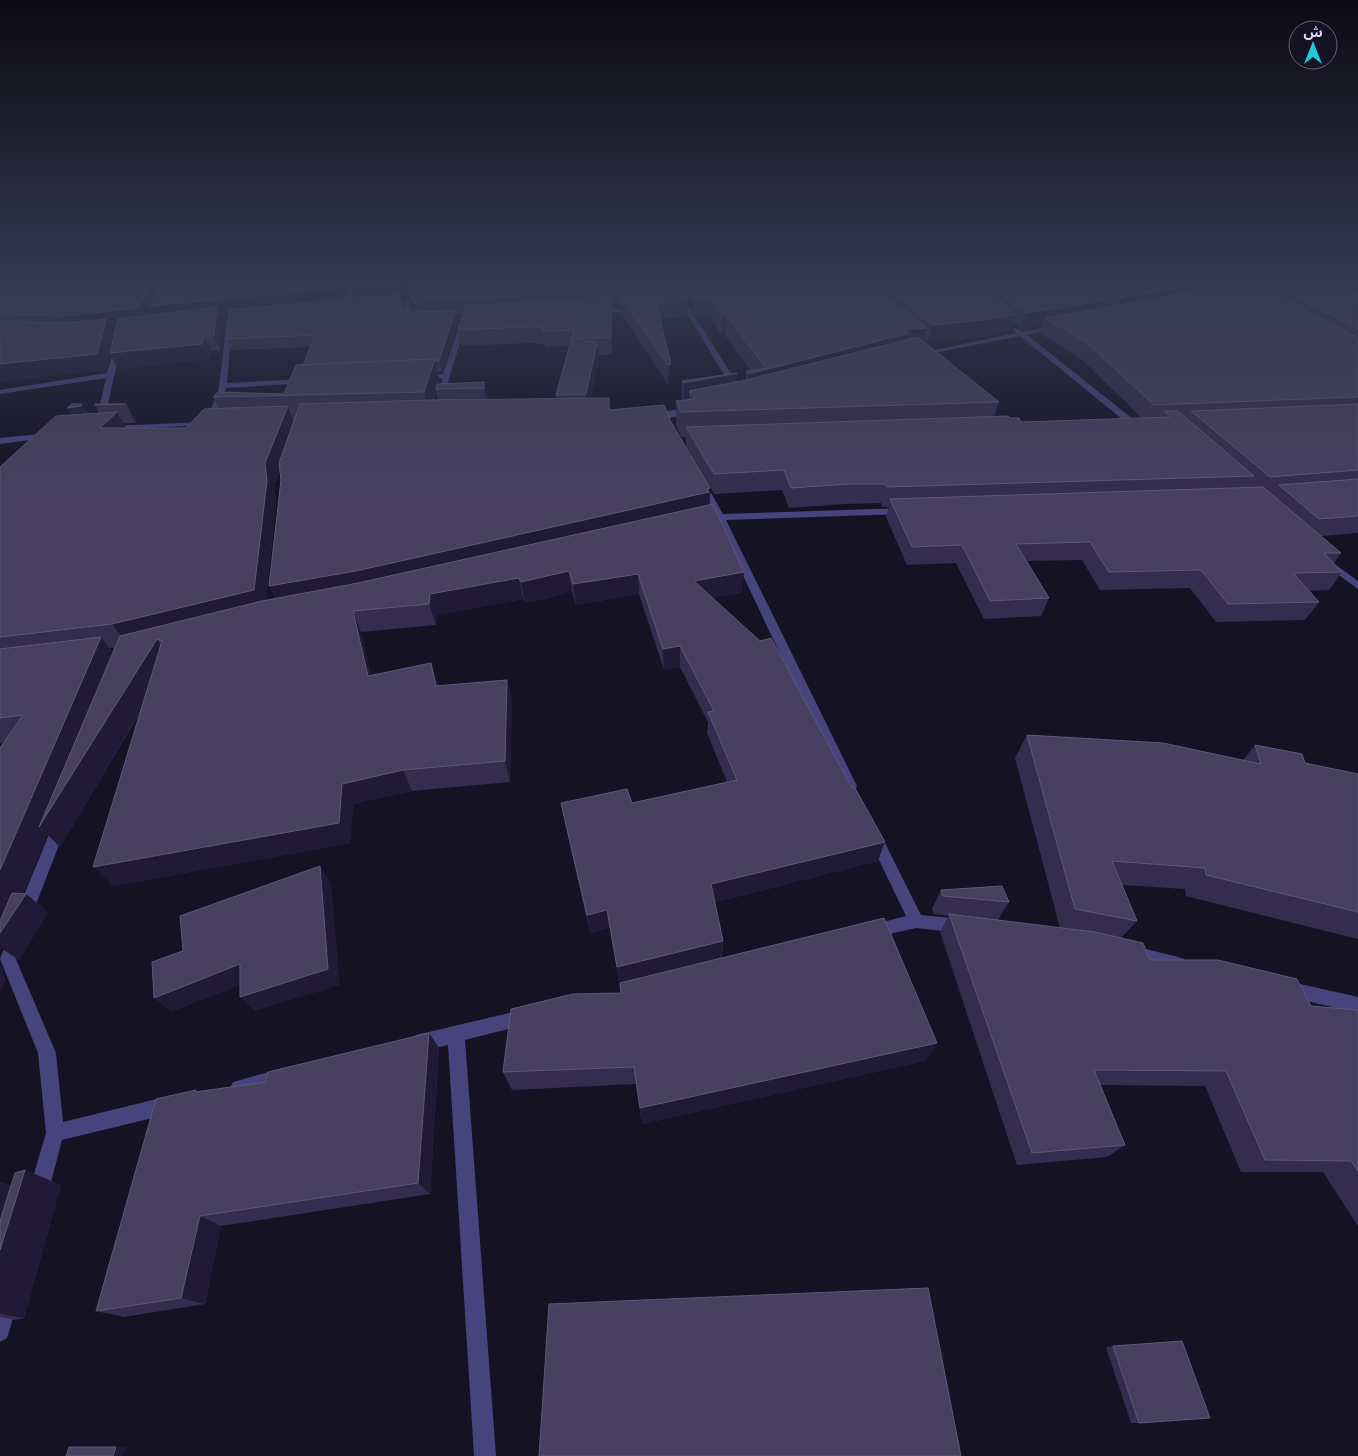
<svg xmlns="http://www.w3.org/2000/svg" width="1358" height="1456" viewBox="0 0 1358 1456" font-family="'Archivo Narrow','Noto Sans Arabic',sans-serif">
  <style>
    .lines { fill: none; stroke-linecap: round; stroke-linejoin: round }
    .minor { fill: #46437d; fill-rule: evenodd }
    .wall { fill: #352d4f; fill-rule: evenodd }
    .shaded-wall { fill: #201a36 }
    .building { fill: #474061; stroke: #5f5879 }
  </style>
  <rect width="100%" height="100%" fill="#151224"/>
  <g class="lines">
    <g class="minor">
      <path d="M350,280H356L351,306L348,308L345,306Z"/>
      <path d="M404,300L409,301L413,316L422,319V321L408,318Z"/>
      <path d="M683,305L688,306L741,389L740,391L733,389L682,306Z"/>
      <path d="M639,308L640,309L637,311L597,313L594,311L597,309Z"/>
      <path d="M464,318L467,320L447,385H441L442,378L419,379L418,377L422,375L443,374L461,320Z"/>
      <path d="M227,322L232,323L227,383L305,379H308V383L226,388L213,423L209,425L106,430L105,428L109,426L205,422L218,393Z"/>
      <path d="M1057,325L1059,326V328L1027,335L1138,423V427H1132L1020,336L919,356L915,354L1016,333L1013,330L1016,328L1022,332Z"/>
      <path d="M115,345L121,346L104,421L97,419L106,378L0,394V390L107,373Z"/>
      <path d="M694,408H697V412C684,415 659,423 648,415C653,412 685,409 694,408Z"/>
      <path d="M50,433L54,435L53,437L0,444V438Z"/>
      <path d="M702,483L707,486L723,514L904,508L909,511L904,514L726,520L857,786L855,790L850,791L845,790L843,786L717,521L704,524L699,521L714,516L697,486Z"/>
      <path d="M1329,560L1358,581V589L1325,565L1324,563Z"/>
      <path d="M59,821L64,823L66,827L33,912L30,917L25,919L20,917L17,912L52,827L54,823Z"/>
      <path d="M874,829L879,831L921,915L961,919L966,921L969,926L966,931L961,933L916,928L873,938L868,936L865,931L868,926L906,916L867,835L869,831Z"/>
      <path d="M15,931L20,933L23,938L15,957L56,1053L63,1122L169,1096L175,1099L178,1105L175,1111L169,1114L62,1140L48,1194L45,1201L38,1204L31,1201L28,1194L46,1133L38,1053L0,959L10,933Z"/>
      <path d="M1134,946L1178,957L1184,959L1186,964L1184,969L1178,971L1134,960L1128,958L1126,953L1128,948Z"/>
      <path d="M1287,981L1358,997V1013L1281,995L1279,989L1281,983Z"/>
      <path d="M526,1009L532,1011L534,1017L532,1023L465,1040L496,1456H474L448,1045L416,1053L410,1050L407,1044L410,1038L416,1035Z"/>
      <path d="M283,1068L289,1071L292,1077L289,1083L239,1097L233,1094L230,1088L233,1082Z"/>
      <path d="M8,1292L15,1295L18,1302L7,1338L0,1342V1296Z"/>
    </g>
  </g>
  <g class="wall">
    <path d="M0,280H350L344,299L353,298L350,287L642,280L648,289V295H654L644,280H749L751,282L750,286H753L749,280H1358V533L1321,536L1341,553L1334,563L1342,572L1329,590L1308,591L1319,602L1305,620L1216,622L1190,588L1100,590L1082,560L1027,561L1049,598L1041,616L984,619L956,563L907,565L886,517L889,507H882L881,503L845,504L789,508L782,490L714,494L686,446V437H681L676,425V401L682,400V381L737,374V381L746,380V371L750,370L725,335H722L709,316L697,317L692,310V301H687V317L660,319L671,364V382L668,384L621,313V306H616L612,300V355H598L599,359L590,399L609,398L610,410L671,422L710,488V504L742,593L713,598L878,861L715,902L723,941L722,958L937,1043L925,1061L642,1124L636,1084L512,1090L503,1072L621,993L610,928L590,933L565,823L561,803H632L727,782L707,733L708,722L680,667L664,670L639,594L576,605L572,592L525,603L523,599L436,615V625L361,632L371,675L438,686L507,680L512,701L510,782L412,791L353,804L350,843L113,886L141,711L60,847L47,834L23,894H26L48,912L19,960L1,948L4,742L0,743V467L71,415L82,404L88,414L99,413L95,405L126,404L136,423H123L126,428H186L218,408L213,397L284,394L303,365L311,347L231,350L227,339L229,315L220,316L223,322L220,351H211L209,359L118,369L110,354L106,370L0,381ZM411,296L412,303L415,312H409L403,307L400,298ZM152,311L154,315H150ZM456,314H463L458,330L461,346L530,343L545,344V347L569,346L556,395V399H488L484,382L438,384L439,380L438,372H442L457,322ZM1013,322L1022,329L1042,325L1040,333L1081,359L1142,418L1021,422L1010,418L994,417L999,402L923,341L924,338L928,342L980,337L1011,331ZM116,326L114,334L110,327ZM436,391L438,400H434ZM280,470L281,480L275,598L266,600L276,502L274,484ZM109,648H115L112,653Z"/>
    <path d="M1027,735L1243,760L1255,745L1305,763L1358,774V939L1186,896L1185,889L1122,885L1137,921L1121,938L1150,960L1311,1006L1358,1010V1226L1323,1172H1241L1205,1086L1100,1085L1125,1145L1107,1157L1017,1165L940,932L949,916L934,914L932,909L941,890L1009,902L998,920L1060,928L1015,758Z"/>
    <path d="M429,1033L439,1048L430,1194L221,1226L205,1304L124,1317L96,1311L199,1091L266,1082Z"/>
    <path d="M25,1170L61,1185L24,1318L16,1320L0,1317V1182L11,1186Z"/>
    <path d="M1113,1346L1139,1423H1131L1106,1347Z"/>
  </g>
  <g class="shaded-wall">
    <path d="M153,280L160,294L341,280H350L343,303L220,316L223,322L220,351L214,336L157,322L152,311L146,323L110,327L115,335L204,336L211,351L209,359L118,369L110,354L106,370L0,381V364L72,331L63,316Z"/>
    <path d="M416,280H495L409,288L411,296L354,302L350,287Z"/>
    <path d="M794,280H857L760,297L761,282Z"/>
    <path d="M1224,280H1264L1261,285L1200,298L1207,283Z"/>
    <path d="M1195,285L1188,300L1114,313L1120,298Z"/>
    <path d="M611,298L612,314V355L611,338Z"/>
    <path d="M1108,300L1102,315L1045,318L1042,325L1022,329L1027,313Z"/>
    <path d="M455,311L457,322L442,372L439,361Z"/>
    <path d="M1016,314L1011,331L980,337L928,342L932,325Z"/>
    <path d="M723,315H726L725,335H722Z"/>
    <path d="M926,328L922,348L747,395L748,374L904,330Z"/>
    <path d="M597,343L599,359L587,412L586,394Z"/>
    <path d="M435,359L439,380L437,389H436V391L430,413L424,392Z"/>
    <path d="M671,364V382L668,384V365Z"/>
    <path d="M737,374L736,398L689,391V407L684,408V383Z"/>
    <path d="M484,382L489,406L488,413L484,388Z"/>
    <path d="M82,404L93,423L78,427L67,408Z"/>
    <path d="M288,406L295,426L274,484L276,502L265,612L128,646L112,624L265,463Z"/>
    <path d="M117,412L128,432L100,428Z"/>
    <path d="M710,488L709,511L280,609L269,586Z"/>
    <path d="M569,571L572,592L525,603L521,582Z"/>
    <path d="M744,572L742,593L694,602V581Z"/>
    <path d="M638,574L639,594L576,605L573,584Z"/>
    <path d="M519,578L523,599L436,615V625L429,604L430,594Z"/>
    <path d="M353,611L361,632L377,697L368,676Z"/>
    <path d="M101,637L117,659L157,639L170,660L60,847L47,834L18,906L26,894L48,912L19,960L1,948L0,950V870Z"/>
    <path d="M680,646V667L664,670L663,649Z"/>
    <path d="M431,663L438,684L443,707L436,686Z"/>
    <path d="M507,680L512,701L510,782L505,761Z"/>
    <path d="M403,770L412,791L353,804L350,843L113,886L93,867L342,784Z"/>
    <path d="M885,842L878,861L710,903L711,884Z"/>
    <path d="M320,866L331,883L340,985L255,1011L240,997Z"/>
    <path d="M607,910L610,928L590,933L587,915Z"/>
    <path d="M723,941L721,959L619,984L617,967Z"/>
    <path d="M0,964L6,980L0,990Z"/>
    <path d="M240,964L254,980L171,1012L154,998Z"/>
    <path d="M429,1033L439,1048L430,1194L418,1183Z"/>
    <path d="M937,1043L925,1061L642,1124L640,1108Z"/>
    <path d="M25,1170L61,1185L24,1318L0,1314V1182L19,1189Z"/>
    <path d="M200,1216L221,1226L205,1304L181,1298Z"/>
    <path d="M116,1447H126L123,1456H113Z"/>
  </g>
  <g class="building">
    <path d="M0,280H153L138,308L63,316L0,314Z"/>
    <path d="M164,280H341L339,288L150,306Z"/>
    <path d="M351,280H416L402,282L350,287Z"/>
    <path d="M451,280H642L648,289L615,291L611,285V291L413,301L409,288Z"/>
    <path d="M654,280H749L751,282L660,288Z"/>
    <path d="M759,280H794L761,282Z"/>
    <path d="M843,280H866L926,328L904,330L909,333L748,374L746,371L766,368L726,315H723L709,297L697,298L692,290Z"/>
    <path d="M877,280H972L1016,314L985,320L932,325Z"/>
    <path d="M982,280H1078L1108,300L1027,313Z"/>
    <path d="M1093,280H1186L1195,285L1120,298Z"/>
    <path d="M1201,280H1224L1207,283Z"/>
    <path d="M1265,280H1322L1358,294V329Z"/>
    <path d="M1340,280H1358V287Z"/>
    <path d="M1252,281L1358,338V397L1154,405L1087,343L1045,318Z"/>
    <path d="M682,293L687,300L656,302L671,364L668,365L620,296Z"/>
    <path d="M399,294L403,307L409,312L455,311L439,361H435V359L303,365L315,335L227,339L229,310Z"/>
    <path d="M611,298V338H576L597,343L586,394L556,395L574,330L543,331V327H528L458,330L465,306Z"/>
    <path d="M217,307L214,336H204L202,344L110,353L118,319Z"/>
    <path d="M106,319L97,354L0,364V321L63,323Z"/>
    <path d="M918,337L999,402L681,412L676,401L695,399L689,391L746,380Z"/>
    <path d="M435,359L424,392L213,397L218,392L284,394L296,365Z"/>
    <path d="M737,373L684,383L682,381Z"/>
    <path d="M484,382V388L436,389L437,384Z"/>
    <path d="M609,398V410L664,405L671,422L710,488L707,489L709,492L356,571L269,586L281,480L279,463L300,404L429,400Z"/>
    <path d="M72,404H82L81,406L67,408Z"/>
    <path d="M95,404H126L95,405Z"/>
    <path d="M1358,404V470L1270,477L1191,411Z"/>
    <path d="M288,406L265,463L267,481L254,590L112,624L0,637V467L56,416L117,412L100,428H186L204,409Z"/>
    <path d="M1164,411H1178L1254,476L887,487L885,484H849L791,488L784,470L714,474L686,427L1008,416L1010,418H1019L1021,422L1171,417Z"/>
    <path d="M1358,479V516L1319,519L1279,485Z"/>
    <path d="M1263,487L1341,553H1324L1342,572L1293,573L1319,602L1228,604L1201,570L1109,572L1090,542L1016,544L1049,598L990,601L962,545L912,547L890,499Z"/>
    <path d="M713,504L744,572L694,581L760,641L771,638L852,788H855L885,842L711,884L723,941L617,967L607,910L587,915L561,803L627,789L632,803L737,780L708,712L714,711L680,646L663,649L638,574L573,584L569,571L521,582L519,578L430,594L429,604L353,611L368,676L431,663L436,686L507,680L505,761L403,770L342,784L339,823L93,867L162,641L157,639L39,827L120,636L262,601L358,583Z"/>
    <path d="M101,637L0,870V748L23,715L0,718V649Z"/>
    <path d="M1027,735L1163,743L1261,764L1255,745L1302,754L1305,763L1358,774V912L1206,875L1205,868L1112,861L1137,921L1075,909Z"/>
    <path d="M320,866L328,969L240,997V964L154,998L152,962L183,951L180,916Z"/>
    <path d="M1002,886L1009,902L943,896L941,890Z"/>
    <path d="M12,893L26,894L0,933V921Z"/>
    <path d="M949,914L1095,932L1143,943L1150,960H1218L1297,979L1311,1006L1358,1010V1171L1351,1161L1265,1160L1226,1071L1094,1070L1125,1145L1032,1153Z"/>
    <path d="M884,918L937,1043L640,1108L634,1067L503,1072L511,1009L573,994L621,993L620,983Z"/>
    <path d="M429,1033L418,1183L200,1216L181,1298L96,1311L156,1099L196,1090V1092L266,1082L268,1072Z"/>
    <path d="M25,1170L0,1250V1221L15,1173Z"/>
    <path d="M928,1288L961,1456H539L549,1304Z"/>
    <path d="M1182,1341L1210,1418L1139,1423L1113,1346Z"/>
    <path d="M69,1447H116L113,1456H66Z"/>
  </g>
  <linearGradient id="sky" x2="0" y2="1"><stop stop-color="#0c0a14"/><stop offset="0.58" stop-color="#353950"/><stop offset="1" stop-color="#353950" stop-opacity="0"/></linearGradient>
  <rect width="1358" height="483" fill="url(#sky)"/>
  <g transform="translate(1313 45)"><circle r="24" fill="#151224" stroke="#65627a"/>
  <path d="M0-4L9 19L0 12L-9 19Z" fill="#1fcae1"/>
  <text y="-8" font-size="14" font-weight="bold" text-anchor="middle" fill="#dedafa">ش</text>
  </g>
</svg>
